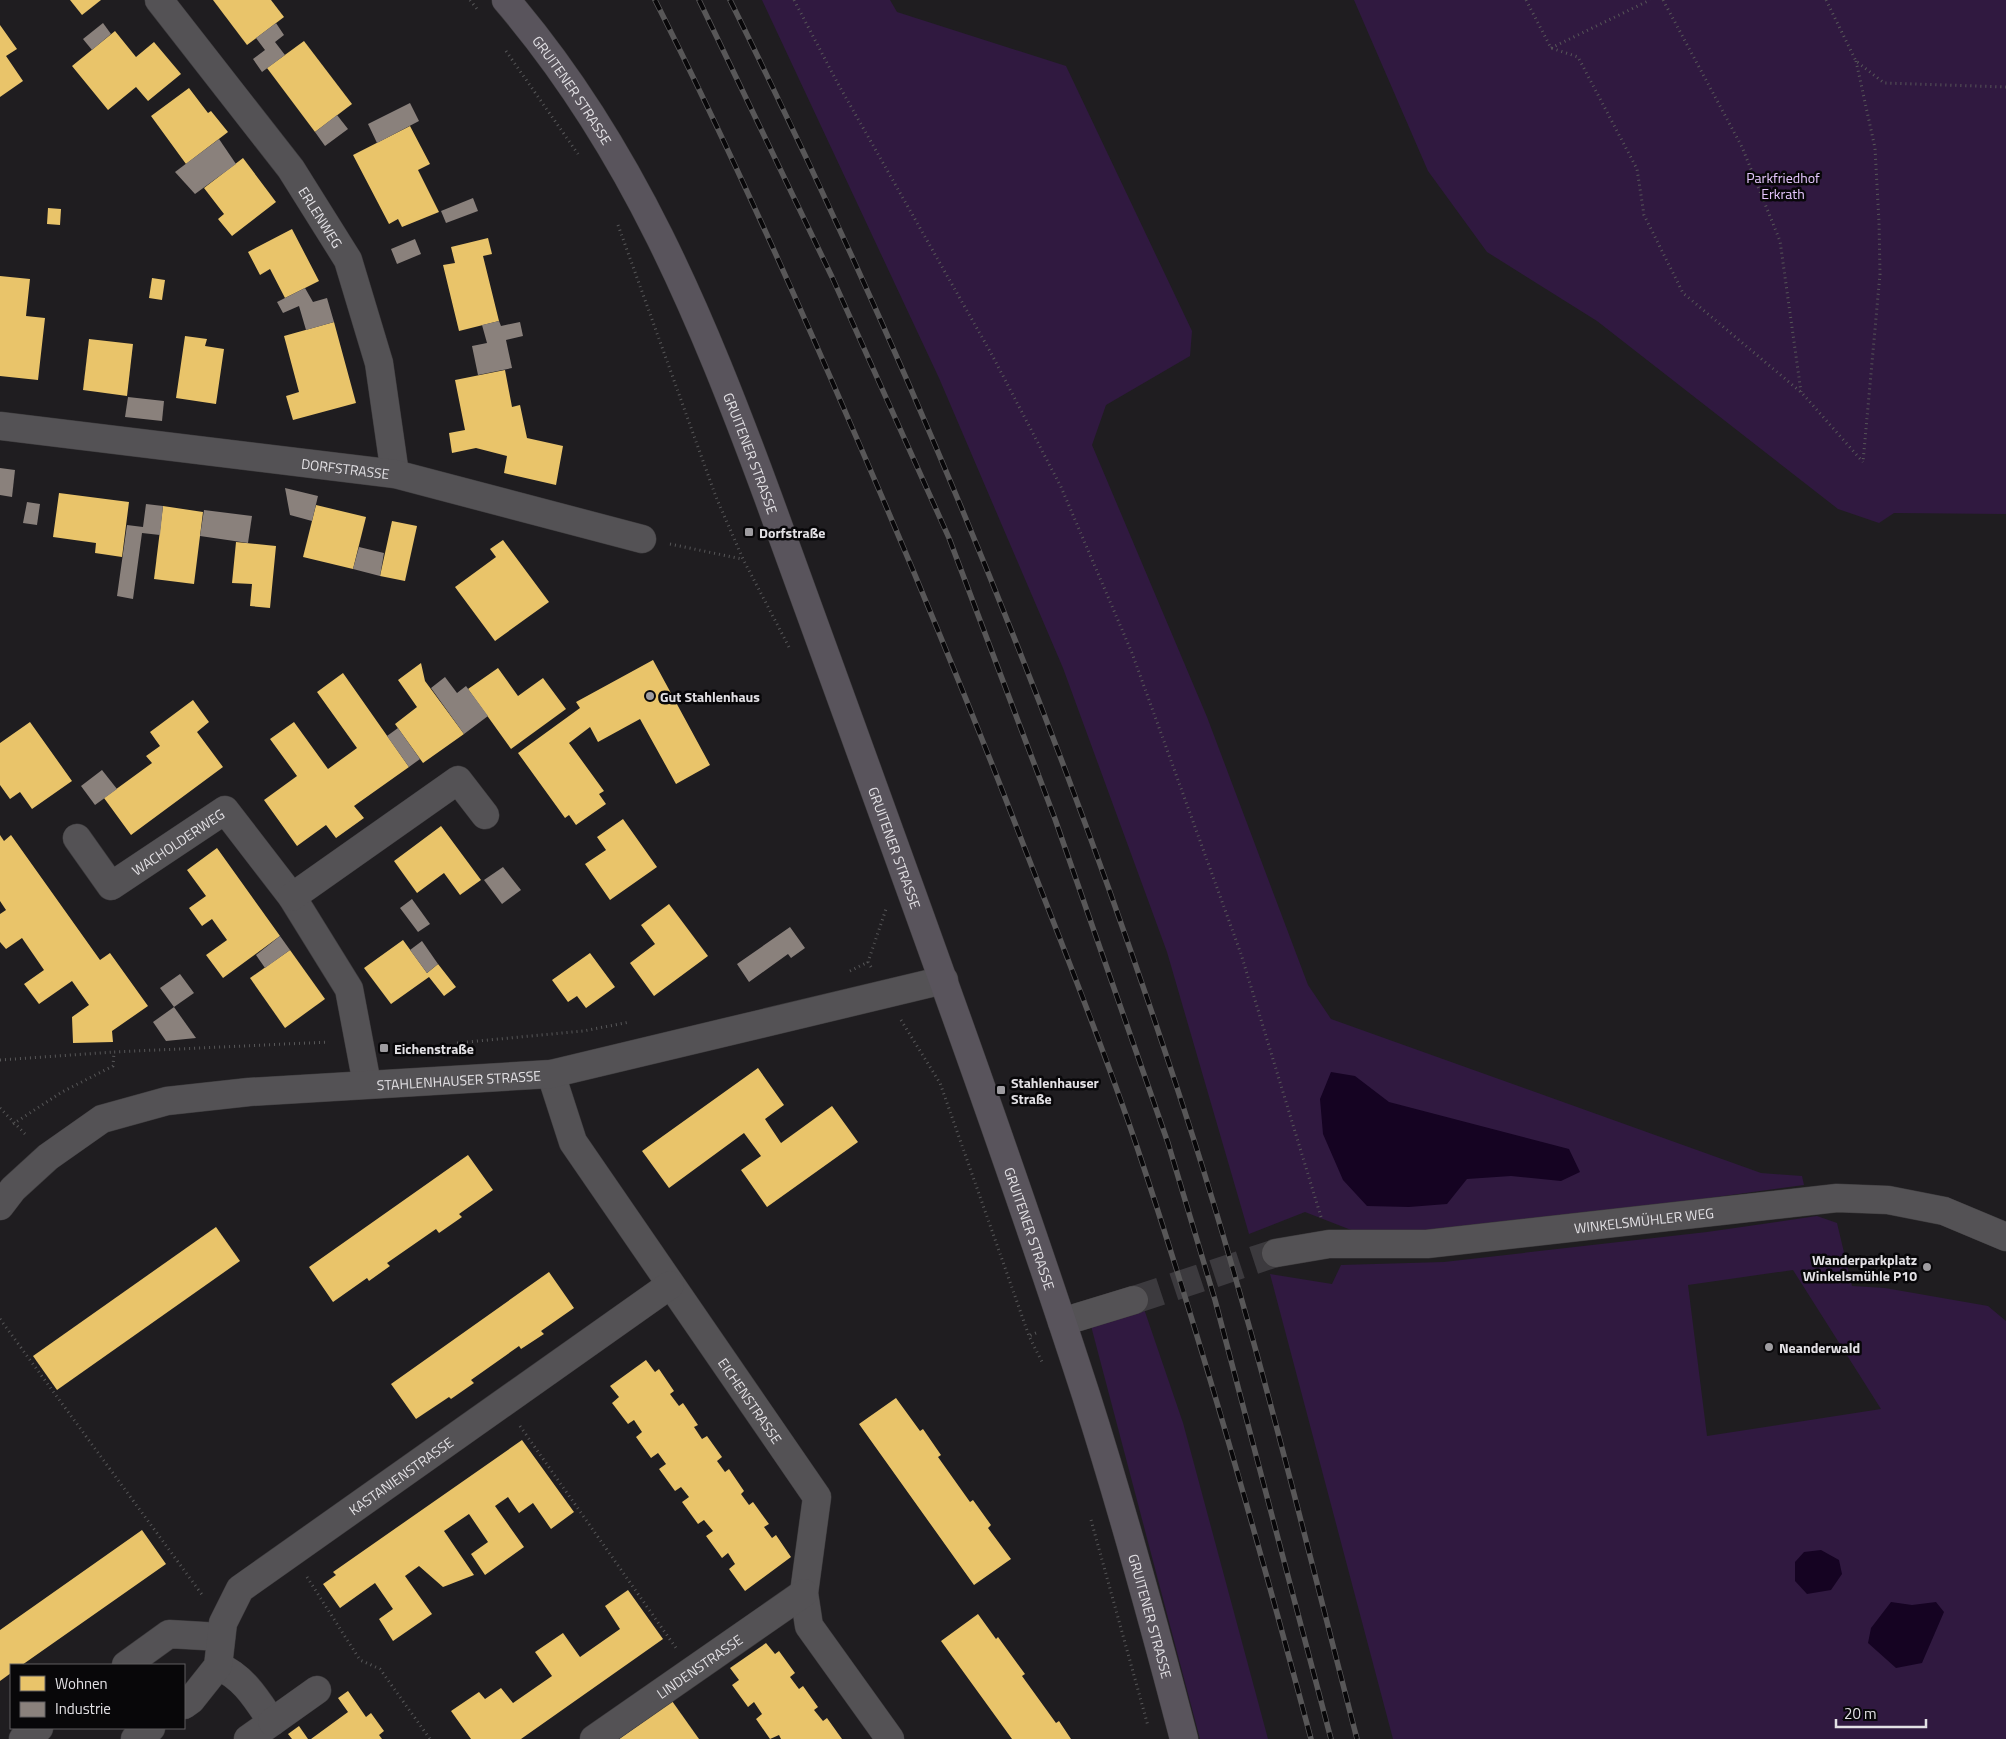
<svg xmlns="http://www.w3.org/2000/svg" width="2006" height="1739" viewBox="0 0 2006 1739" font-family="'Titillium Web',sans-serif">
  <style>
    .green { fill: #301940; fill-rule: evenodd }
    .water { fill: #150322 }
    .homes { fill: #e9c46a }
    .industry { fill: #8a817c }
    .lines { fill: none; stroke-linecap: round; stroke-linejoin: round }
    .minor-tunnel { stroke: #3c3a3e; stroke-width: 28; stroke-dasharray: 28 14; stroke-linecap: butt }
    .minor-casing { stroke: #3d3b3d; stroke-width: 29 }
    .major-casing { stroke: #3d3b3d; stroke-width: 29 }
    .path { stroke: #575758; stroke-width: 3; stroke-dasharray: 1 4; stroke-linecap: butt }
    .minor { stroke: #545255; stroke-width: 28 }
    .major { stroke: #59545c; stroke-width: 28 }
    .rail-casing { stroke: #585758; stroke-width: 5.5 }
    .rail { stroke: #080709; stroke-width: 4; stroke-dasharray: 11; stroke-linecap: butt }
    .poi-dot { fill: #9e9ca0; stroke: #080709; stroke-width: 2 }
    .labels { text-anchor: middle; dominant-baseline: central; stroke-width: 5; stroke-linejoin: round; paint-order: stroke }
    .street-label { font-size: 14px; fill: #e3e1e5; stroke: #080709 }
    .park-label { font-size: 14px; fill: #e6c7fe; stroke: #080709 }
    .poi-label { font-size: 14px; font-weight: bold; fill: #e3e1e5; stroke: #080709; text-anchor: start }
  </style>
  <rect width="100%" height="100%" fill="#1f1d20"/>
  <g class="green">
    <path d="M762,0H890L897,12L1066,66L1192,331L1190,356L1106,405L1092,445L1207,717L1308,985L1331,1019L1761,1173L1802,1176L1804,1185L1542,1221L1364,1235L1305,1212L1249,1234L1167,952L1063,668L939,378Z"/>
    <path d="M1354,0H2006V514L1894,513L1879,523L1838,509L1597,321L1487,252L1428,171Z"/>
    <path d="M1817,1216L1837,1223L1852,1286L1885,1288L1988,1306L2006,1321V1739H1393L1270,1274L1332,1284L1341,1265L1444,1262L1707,1232ZM1793,1270L1881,1409L1707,1436L1688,1285Z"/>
    <path d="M1143,1306L1183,1423L1268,1739H1200L1090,1322Z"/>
  </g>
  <g class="water">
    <path d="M1331,1072L1355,1076L1389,1102L1569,1149L1580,1172L1561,1181L1511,1176L1467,1179L1447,1204L1409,1207L1367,1206L1343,1180L1323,1134L1320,1099Z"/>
    <path d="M1821,1550L1839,1560L1842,1574L1831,1590L1807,1594L1795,1581V1562L1804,1552Z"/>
    <path d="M1891,1602L1912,1605L1936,1602L1944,1612L1922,1663L1896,1668L1868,1643L1871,1628Z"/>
  </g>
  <g class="homes">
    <path d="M70,0H101L82,15Z"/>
    <path d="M213,0H271L284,17L247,45Z"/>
    <path d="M0,25L17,49L6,56L23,81L0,97Z"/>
    <path d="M115,31L136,57L154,42L181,74L148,101L136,87L108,110L72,66Z"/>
    <path d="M304,41L352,104L315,132L267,68Z"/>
    <path d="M189,88L208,113L211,111L228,132L186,164L151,116Z"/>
    <path d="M410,126L430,164L418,170L439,212L402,227L398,219L389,224L353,155Z"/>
    <path d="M243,158L276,202L232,236L218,219L224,214L204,188Z"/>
    <path d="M48,208L61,209L60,225L47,224Z"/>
    <path d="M292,229L319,281L285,298L270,269L260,275L248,252Z"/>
    <path d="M488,238L492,254L483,256L499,321L459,331L443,265L455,263L451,247Z"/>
    <path d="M0,276L30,279L26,316L45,318L38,380L0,376Z"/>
    <path d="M152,278L165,280L162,300L149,298Z"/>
    <path d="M334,322L356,403L293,420L286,396L299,392L284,336Z"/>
    <path d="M185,336L207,339L205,346L224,349L216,404L176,398Z"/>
    <path d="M89,339L133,344L127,396L83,390Z"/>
    <path d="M505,370L512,407L520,405L527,438L563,446L556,485L504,473L507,456L476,448L452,453L449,433L465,430L455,380Z"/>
    <path d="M59,493L129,502L122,557L95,553L96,543L53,537Z"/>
    <path d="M316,505L366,517L353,569L303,557Z"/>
    <path d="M163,506L203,512L194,584L154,579Z"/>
    <path d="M392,521L417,526L405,581L380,576Z"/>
    <path d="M503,540L549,602L495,641L455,587L496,557L490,549Z"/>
    <path d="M236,542L276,546L270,608L250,606L252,584L232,583Z"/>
    <path d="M653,660L710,765L676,784L640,719L598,742L590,727L569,743L604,791L599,794L606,804L576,825L569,815L565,818L518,753L580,708L576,702Z"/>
    <path d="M421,663L425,681L464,734L423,763L395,724L417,707L398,680Z"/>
    <path d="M498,668L518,696L543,678L566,709L511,749L468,689Z"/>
    <path d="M343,673L409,767L354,806L364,818L336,838L326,825L297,846L264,800L297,776L270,739L294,722L328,769L357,748L317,692Z"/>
    <path d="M193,700L209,722L197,732L223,767L131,835L104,798L152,763L146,756L160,746L150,732Z"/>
    <path d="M30,722L72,781L32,809L20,792L10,799L0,785V743Z"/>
    <path d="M623,819L657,867L610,900L585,864L606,850L597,837Z"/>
    <path d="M441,826L481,880L460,895L444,873L417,893L394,861Z"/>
    <path d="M0,835L4,841L11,835L100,960L110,953L148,1006L112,1031L113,1042L73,1043L72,1017L89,1005L72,981L39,1004L24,984L44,970L22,938L6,949L0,942V914L6,910L0,901Z"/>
    <path d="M217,848L280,936L223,978L206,955L227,940L212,919L202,926L189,908L206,896L187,870Z"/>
    <path d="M669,904L708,956L654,996L630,963L655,944L641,925Z"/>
    <path d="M403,940L427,973L438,964L456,987L444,996L429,977L391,1004L364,968Z"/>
    <path d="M290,950L325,999L285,1028L250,978Z"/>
    <path d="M590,953L615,987L586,1008L577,996L568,1002L552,980Z"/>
    <path d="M758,1068L784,1105L765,1119L781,1143L832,1106L858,1142L767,1207L741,1170L761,1156L744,1133L669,1188L642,1151Z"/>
    <path d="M468,1155L493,1190L459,1214L462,1217L439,1233L436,1229L387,1263L390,1266L369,1281L367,1278L333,1302L309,1267Z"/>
    <path d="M216,1227L240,1261L57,1390L33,1356Z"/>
    <path d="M549,1272L574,1308L541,1331L544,1334L521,1349L519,1346L471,1380L474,1383L451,1399L449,1397L416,1419L391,1384Z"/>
    <path d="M646,1360L655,1372L659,1369L674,1391L670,1394L679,1406L683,1403L698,1425L694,1427L702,1439L707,1436L722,1457L717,1461L725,1472L729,1469L744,1491L741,1494L749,1505L753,1502L769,1524L764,1527L772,1538L776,1535L791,1557L745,1591L729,1569L735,1564L728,1553L722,1558L706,1536L713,1531L704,1520L698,1524L682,1502L689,1497L681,1487L675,1491L659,1469L666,1464L658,1453L651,1458L636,1437L642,1432L634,1420L628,1424L612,1403L619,1397L610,1386Z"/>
    <path d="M896,1398L920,1431L923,1429L941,1455L938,1457L970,1502L973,1500L991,1525L988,1528L1011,1559L974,1585L859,1424Z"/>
    <path d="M522,1440L574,1512L551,1529L533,1503L519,1513L508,1497L495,1506L524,1547L485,1575L471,1554L488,1542L469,1514L444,1531L474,1575L443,1587L419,1566L405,1576L432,1614L393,1641L379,1619L393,1609L375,1583L340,1608L323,1584L336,1575L333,1572Z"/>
    <path d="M142,1530L166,1564L22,1665H11V1673L0,1681V1630Z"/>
    <path d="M628,1590L663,1639L521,1739H471L451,1711L479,1692L485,1699L501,1688L513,1703L552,1676L535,1652L563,1633L580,1657L620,1629L605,1606Z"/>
    <path d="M978,1614L996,1639L998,1637L1025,1674L1022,1676L1056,1723L1059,1721L1071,1739H1012L941,1641Z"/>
    <path d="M766,1643L775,1654L779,1651L795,1673L790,1677L799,1689L803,1686L818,1707L814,1710L823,1721L827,1718L842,1739H781L779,1735L770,1739L756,1719L762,1714L754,1702L748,1707L732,1685L739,1680L730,1668Z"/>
    <path d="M348,1691L366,1717L371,1713L384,1731L379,1735L382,1739H311L348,1712L338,1698Z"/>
    <path d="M672,1701L699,1739H619Z"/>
    <path d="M299,1726L308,1739H292L288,1734Z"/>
  </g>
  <g class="industry">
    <path d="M103,23L111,34L92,50L83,39Z"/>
    <path d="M276,23L284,35L275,42L285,55L262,72L253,59L265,50L256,38Z"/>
    <path d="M410,103L419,121L377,143L368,124Z"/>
    <path d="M337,115L348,129L325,146L315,132Z"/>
    <path d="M219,139L236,164L195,194L175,172Z"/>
    <path d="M473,198L478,211L446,223L441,211Z"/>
    <path d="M415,239L421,254L397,264L391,249Z"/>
    <path d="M305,288L313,302L327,298L334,322L306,330L299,306L283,313L277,302Z"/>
    <path d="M499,321L501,326L520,322L523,336L506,340L512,368L478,375L472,346L487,343L482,325Z"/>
    <path d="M128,397L164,401L162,421L125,417Z"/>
    <path d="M0,468L15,470L12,497L0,495Z"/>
    <path d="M285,488L318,496L312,521L290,515Z"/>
    <path d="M27,502L40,504L37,525L23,523Z"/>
    <path d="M146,504L163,506L160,535L142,533L133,599L117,596L127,525L143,527Z"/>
    <path d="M204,510L252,516L248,543L200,536Z"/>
    <path d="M359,547L384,553L380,576L353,569Z"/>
    <path d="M445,677L457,693L466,686L488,716L464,734L431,688Z"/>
    <path d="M398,728L420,759L409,767L387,736Z"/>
    <path d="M102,770L117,789L95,805L81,786Z"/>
    <path d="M503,867L521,890L502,904L484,880Z"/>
    <path d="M412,899L430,924L418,932L400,908Z"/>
    <path d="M790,927L805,948L791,958L788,954L749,982L737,964Z"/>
    <path d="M280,936L290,950L265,968L256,955Z"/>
    <path d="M422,941L438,964L427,973L410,950Z"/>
    <path d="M180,974L194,993L174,1007L160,988Z"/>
    <path d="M174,1007L196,1038L166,1041L153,1022Z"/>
  </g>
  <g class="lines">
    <path class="minor-tunnel" d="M1134,1300L1276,1253"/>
    <defs>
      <g id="minor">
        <path id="s1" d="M159,0L291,169L348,260L379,363L395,474"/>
        <path id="s2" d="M0,426L395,474L642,539"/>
        <path id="s3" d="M77,838L111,886L225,810L292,897L349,989L367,1084"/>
        <path d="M292,897L458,780L485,815"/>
        <path id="s4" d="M551,1074L573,1142L817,1497L804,1593L809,1626L890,1739"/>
        <path id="s5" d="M0,1206L13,1189L48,1157L102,1119L167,1101L249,1092L551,1074L944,980"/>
        <path id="s6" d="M1276,1253L1329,1244H1427L1837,1198L1888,1200L1944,1211L2006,1237"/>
        <path d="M1062,1322L1134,1300"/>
        <path d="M126,1665L169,1634L221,1637"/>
        <path d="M218,1666C244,1677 257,1700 272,1722L248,1739"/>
        <path id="s7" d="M184,1705L191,1700L218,1666L223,1623L240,1589L670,1285"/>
        <path d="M272,1722L317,1690"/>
        <path d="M23,1739L39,1728"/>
        <path d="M135,1739L151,1728"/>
        <path id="s8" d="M594,1739L804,1593"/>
      </g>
      <g id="major">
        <path id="s9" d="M506,0C632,147 702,318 768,497C796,574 824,651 852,728C932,949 1013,1170 1086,1395C1122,1508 1154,1624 1184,1739"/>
      </g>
    </defs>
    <use href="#minor" class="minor-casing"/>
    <use href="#major" class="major-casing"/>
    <g class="path">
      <path d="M470,0L477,9"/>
      <path d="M794,0L837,82L991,353L1061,487L1132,653L1241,954L1321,1217"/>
      <path d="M1526,0L1551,48L1578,57L1637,169L1644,215L1683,293L1802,393L1863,462"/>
      <path d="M1663,0L1742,147L1780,241L1801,392"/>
      <path d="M1826,0L1856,61L1884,83L2006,87"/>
      <path d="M1551,48L1650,0"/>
      <path d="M506,51L578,154"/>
      <path d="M1856,61L1875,148L1879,222L1880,274L1863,462"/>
      <path d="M618,225L716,497L743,559L790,649"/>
      <path d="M670,544L742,559"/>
      <path d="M871,967L868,962L886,909"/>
      <path d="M850,971L868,962"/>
      <path d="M901,1020L940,1083L1029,1336"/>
      <path d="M457,1043L583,1031L630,1022"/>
      <path d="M0,1060L114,1052"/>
      <path d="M0,1108L27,1136"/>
      <path d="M13,1124L62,1092L113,1066L114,1052L329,1042"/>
      <path d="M0,1319L203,1596"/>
      <path d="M1036,1333L1029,1336L1042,1362"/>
      <path d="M520,1426L676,1648"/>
      <path d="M1091,1520L1148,1726"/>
      <path d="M307,1577L360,1660L380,1669L430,1739"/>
    </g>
    <use href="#minor" class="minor"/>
    <use href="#major" class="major"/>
    <defs>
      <g id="rail">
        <path d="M655,0C725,139 789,281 851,425C908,556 963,689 1015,823C1056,930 1100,1037 1137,1147C1202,1342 1258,1540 1311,1739"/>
        <path d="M699,0L832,277L949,538L1055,819L1168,1143L1215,1300L1331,1739"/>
        <path d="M730,0C912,367 1068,747 1193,1137C1256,1335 1305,1538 1357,1739"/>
      </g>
    </defs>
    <use href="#rail" class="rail-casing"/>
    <use href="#rail" class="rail"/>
  </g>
  <g class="poi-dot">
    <rect x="744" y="527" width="10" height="10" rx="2.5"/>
    <circle cx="650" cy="696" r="5"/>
    <rect x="379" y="1043" width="10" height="10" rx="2.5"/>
    <rect x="996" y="1085" width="10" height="10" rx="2.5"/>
    <circle cx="1927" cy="1267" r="5"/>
    <circle cx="1769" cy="1347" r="5"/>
  </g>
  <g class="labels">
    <g class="street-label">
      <text stroke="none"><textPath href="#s9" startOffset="112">GRUITENER STRASSE</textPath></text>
      <text stroke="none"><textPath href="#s1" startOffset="271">ERLENWEG</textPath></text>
      <text stroke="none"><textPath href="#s9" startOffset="518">GRUITENER STRASSE</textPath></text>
      <text stroke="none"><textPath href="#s2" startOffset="348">DORFSTRASSE</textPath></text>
      <text stroke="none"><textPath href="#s3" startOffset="139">WACHOLDERWEG</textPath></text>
      <text stroke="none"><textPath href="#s9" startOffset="938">GRUITENER STRASSE</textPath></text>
      <text stroke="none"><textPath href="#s5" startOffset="495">STAHLENHAUSER STRASSE</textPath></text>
      <text stroke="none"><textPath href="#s6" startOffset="370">WINKELSMÜHLER WEG</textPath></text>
      <text stroke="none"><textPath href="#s9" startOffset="1342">GRUITENER STRASSE</textPath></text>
      <text stroke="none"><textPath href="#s4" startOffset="385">EICHENSTRASSE</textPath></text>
      <text stroke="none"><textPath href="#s7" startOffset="330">KASTANIENSTRASSE</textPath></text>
      <text stroke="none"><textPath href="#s9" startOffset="1748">GRUITENER STRASSE</textPath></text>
      <text stroke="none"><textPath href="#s8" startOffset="128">LINDENSTRASSE</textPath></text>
    </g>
    <g class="park-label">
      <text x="1783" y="177">Parkfriedhof<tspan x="1783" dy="16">Erkrath</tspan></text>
    </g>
    <g class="poi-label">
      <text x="759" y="532">Dorfstraße</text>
      <text x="660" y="696">Gut Stahlenhaus</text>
      <text x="394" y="1048">Eichenstraße</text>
      <text x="1011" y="1082">Stahlenhauser<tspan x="1011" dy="16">Straße</tspan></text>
      <text x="1917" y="1259" text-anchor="end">Wanderparkplatz<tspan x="1917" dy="16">Winkelsmühle P10</tspan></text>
      <text x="1779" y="1347">Neanderwald</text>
    </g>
  </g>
  <rect x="10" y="1664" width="175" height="65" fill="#080709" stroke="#605e61"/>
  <rect x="20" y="1676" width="25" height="15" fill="#e9c46a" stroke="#605e61"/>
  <text x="55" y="1689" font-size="15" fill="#e3e1e5">Wohnen</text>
  <rect x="20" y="1702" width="25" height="15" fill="#8a817c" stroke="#605e61"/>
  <text x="55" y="1714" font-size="15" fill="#e3e1e5">Industrie</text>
  <path d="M1836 1719v8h90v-8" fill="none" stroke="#e3e1e5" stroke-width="2.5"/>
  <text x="1844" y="1719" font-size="15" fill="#e3e1e5" stroke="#080709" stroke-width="4" paint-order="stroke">20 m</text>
</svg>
